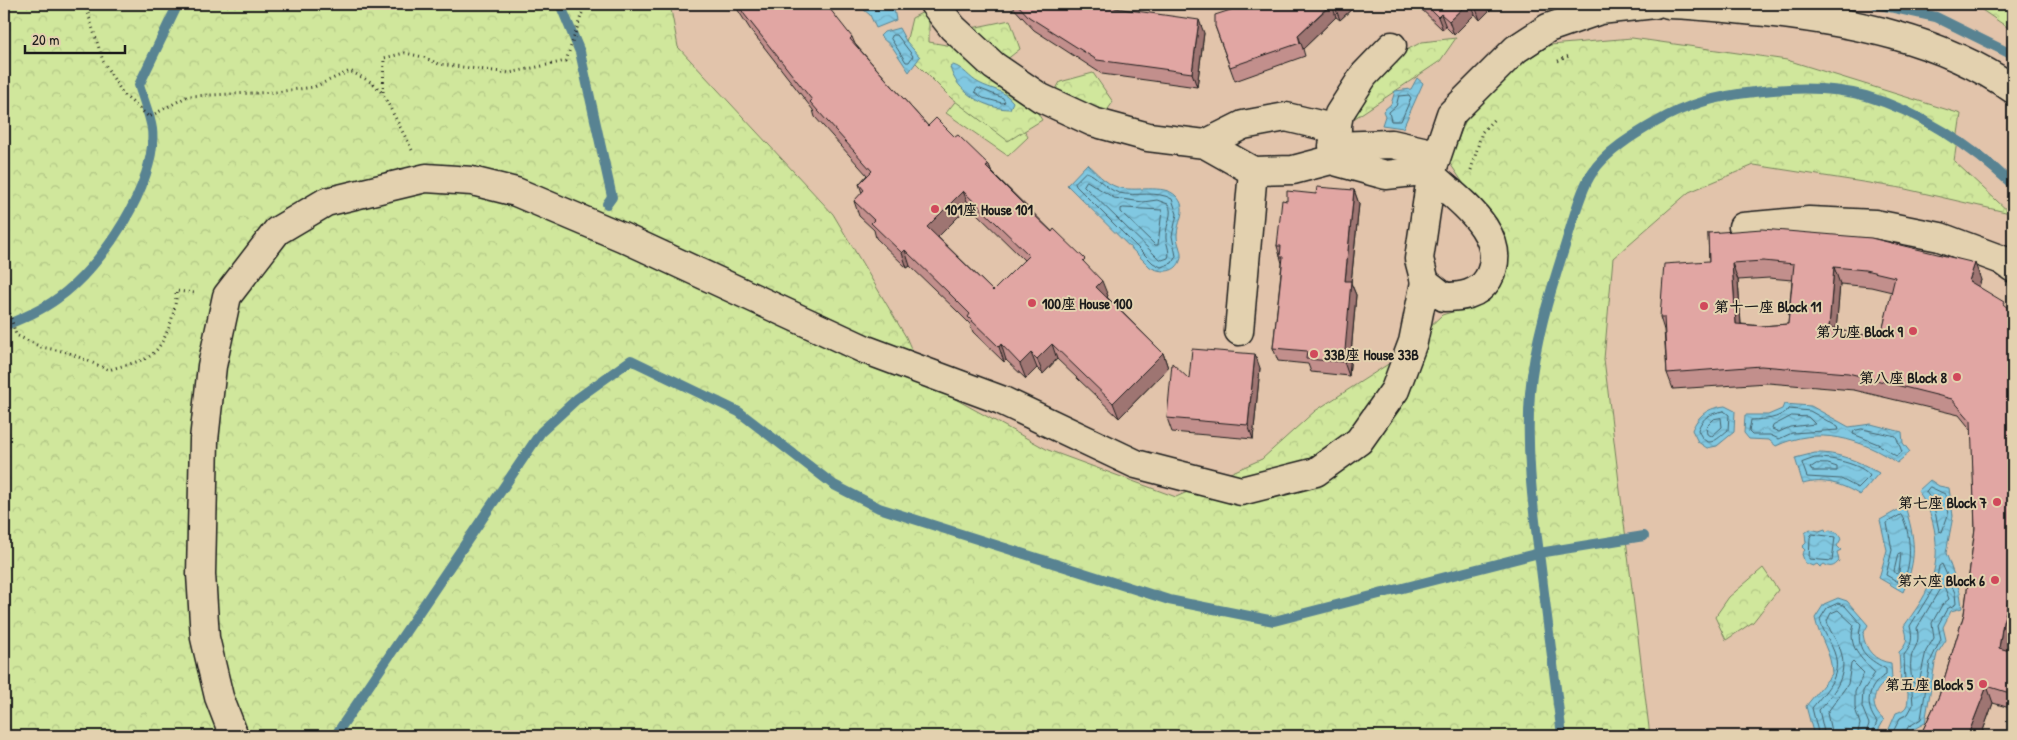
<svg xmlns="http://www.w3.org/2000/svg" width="2017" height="740" viewBox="0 0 2017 740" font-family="'Patrick Hand','LXGW WenKai TC',sans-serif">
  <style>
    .green { fill: #d0e79c; stroke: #76825c }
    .forest { fill: url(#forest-crowns); stroke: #76825c }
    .water { fill: url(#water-waves); stroke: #598392 }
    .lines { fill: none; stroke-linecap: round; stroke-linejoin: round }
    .shore { stroke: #44616b; stroke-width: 1 }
    .stream { stroke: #598392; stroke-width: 10 }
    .minor-casing { stroke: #1c1c1c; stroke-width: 31 }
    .path { stroke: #1c1c1c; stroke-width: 3; stroke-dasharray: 1 4; stroke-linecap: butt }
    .minor { stroke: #e3d1af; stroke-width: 28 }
    .wall { fill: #c28f8c; stroke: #1c1c1c; fill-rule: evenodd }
    .shaded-wall { fill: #9e7472; stroke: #1c1c1c }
    .building { fill: #e1a6a3; stroke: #1c1c1c; fill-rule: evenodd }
    .poi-dot { fill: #d1495b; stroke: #e3d1af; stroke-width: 2 }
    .labels { text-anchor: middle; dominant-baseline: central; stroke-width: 4; stroke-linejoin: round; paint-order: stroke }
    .poi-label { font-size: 15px; font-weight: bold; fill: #1c1c1c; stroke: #e3d1af; text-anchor: end }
  </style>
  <defs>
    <pattern id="forest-crowns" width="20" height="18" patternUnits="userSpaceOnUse" patternTransform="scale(1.25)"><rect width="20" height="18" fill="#d0e79c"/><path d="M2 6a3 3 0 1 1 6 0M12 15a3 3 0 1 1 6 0" fill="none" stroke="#b2c686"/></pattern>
    <pattern id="water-waves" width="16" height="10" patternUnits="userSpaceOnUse" patternTransform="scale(1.25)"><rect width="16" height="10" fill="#81c8e1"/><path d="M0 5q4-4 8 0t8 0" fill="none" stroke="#6fabc0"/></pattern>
  </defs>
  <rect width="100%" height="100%" fill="#e2c4ab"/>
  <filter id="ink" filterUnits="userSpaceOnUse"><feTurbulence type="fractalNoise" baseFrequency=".02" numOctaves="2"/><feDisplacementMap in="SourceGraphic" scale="10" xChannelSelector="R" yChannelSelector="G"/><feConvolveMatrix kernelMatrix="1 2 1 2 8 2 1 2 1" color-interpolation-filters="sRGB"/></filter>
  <g filter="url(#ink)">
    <path class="green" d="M958,98L1021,124L1028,137L1008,156L946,113Z"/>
    <g class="forest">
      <path d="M4,4H670L678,47L833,214L906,337L926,383L1048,450L1176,497L1262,459L1315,411L1393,361L1442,315L1489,301L1492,226L1449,162L1469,112L1522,63L1550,45L1632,38L1787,60L1961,114L1954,161L2010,213L1901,188L1754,165L1689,192L1613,258L1604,359L1650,736H4Z"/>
      <path d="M1979,4H2013V31L1979,8Z"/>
      <path d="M929,9V42L952,46L1031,102L1042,120L1008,141L951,98L904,51L912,18Z"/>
      <path d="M1010,20L1020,49L1006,60L967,29Z"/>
      <path d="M1456,38L1440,61L1349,122L1357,100L1393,57L1422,42Z"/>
      <path d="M1093,73L1113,102L1099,122L1055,91L1060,82Z"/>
      <path d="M1763,568L1778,590L1753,622L1726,640L1715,617L1729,597Z"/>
    </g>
    <g class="water">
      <path d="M857,4H893L896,20L876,28L870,15Z"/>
      <path d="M899,28L906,41L920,57L909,72L893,48L880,36L884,32Z"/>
      <path d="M953,65C964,68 969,78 979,83C992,90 1003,89 1013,102L1010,109C985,109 956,92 950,67Z"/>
      <path d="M1417,78L1423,83L1403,128L1382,125L1385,116L1383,111L1391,104L1395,91L1411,89Z"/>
      <path d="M1087,164C1096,172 1105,183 1117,187C1134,193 1164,183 1176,196C1189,209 1177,221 1177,236C1177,243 1182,251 1181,258C1177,274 1161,273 1150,267L1067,185Z"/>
      <path d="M1784,404L1811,406L1849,427L1871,424L1902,432L1903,443L1910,452L1897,463C1861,438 1818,426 1776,446L1769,440L1749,439L1744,433L1745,415H1768L1782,409Z"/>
      <path d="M1725,406L1735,411L1734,432L1717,446L1707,448L1698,442L1692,430C1699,414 1708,408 1725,406Z"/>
      <path d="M1815,453C1837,452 1859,461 1879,473L1860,495C1842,484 1824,478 1803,484L1795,458Z"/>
      <path d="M1930,480L1939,486L1949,488L1953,516L1946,553L1960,592L1962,608L1951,611L1943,627L1946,640L1937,654L1935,663L1925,723L1912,730L1907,736H1886L1896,713C1908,709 1908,705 1908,693L1901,686L1899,652C1908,644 1908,637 1904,626C1914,612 1924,599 1930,583C1942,555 1936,514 1918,491Z"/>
      <path d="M1905,506C1915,539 1918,558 1903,592L1879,578L1887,550L1880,520Z"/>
      <path d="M1810,529L1819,531L1825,529L1826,532L1830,530L1838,533L1841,539L1837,546L1841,550L1837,552L1839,561C1834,567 1830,568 1824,564L1820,567L1817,564L1813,566L1805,563L1802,554L1805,550L1802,547L1806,543L1805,533Z"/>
      <path d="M1838,598L1847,601L1868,625L1863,634C1865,650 1875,661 1891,663L1892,679C1873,686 1867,707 1884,720L1875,736H1814L1806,706L1832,674C1832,653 1819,638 1815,618L1824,604Z"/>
    </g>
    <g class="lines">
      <g class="shore">
        <path d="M893,35H897L913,56L909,62H906L891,39Z"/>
        <path d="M978,88L1003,98L1005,102L1002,103L983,98L975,92Z"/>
        <path d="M1399,96L1409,95L1411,98L1401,121H1391L1389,112L1396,106Z"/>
        <path d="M1086,172C1096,174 1105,189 1119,193C1136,197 1157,190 1172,199L1177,214L1172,236L1176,256L1172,263L1161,267L1153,263L1076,186L1075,183Z"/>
        <path d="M1087,181L1114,198L1143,202L1157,200L1168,204C1174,213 1166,224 1166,235C1165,243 1171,251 1168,258L1162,260L1157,257L1084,186Z"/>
        <path d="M1124,208L1162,210L1158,245H1155L1121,212V209Z"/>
        <path d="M1789,409L1810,411L1838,427L1839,430L1792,433L1779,439L1770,435H1752L1749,432L1751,420C1766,419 1777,420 1789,409Z"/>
        <path d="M1724,411L1729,415L1728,430C1716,440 1707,451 1698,430C1702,417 1711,413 1724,411Z"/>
        <path d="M1792,416L1808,417L1815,424L1790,427L1779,432L1772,429L1773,426Z"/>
        <path d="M1721,418L1722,427L1712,436L1707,434L1706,427L1714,419Z"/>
        <path d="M1862,429L1896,436L1902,452L1896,456L1878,444L1853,434L1854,431Z"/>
        <path d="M1815,458C1828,457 1863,464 1870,476L1858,488L1841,479L1807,477L1802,463Z"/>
        <path d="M1828,464L1837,467V471H1812L1810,468L1816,464Z"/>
        <path d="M1930,487L1945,494L1948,515L1942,532L1939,531L1933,502L1926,492Z"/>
        <path d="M1901,515C1911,529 1914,571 1900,583L1886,575L1892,550L1887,523Z"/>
        <path d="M1812,534L1835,537L1832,561L1809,559L1810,538Z"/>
        <path d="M1901,553L1899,572L1896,574L1894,571L1898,554Z"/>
        <path d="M1944,586L1949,599L1942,605L1932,623L1934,638L1926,651L1919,683L1916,685L1912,681C1911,674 1910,666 1911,659C1912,648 1921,646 1917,628L1941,587Z"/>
        <path d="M1819,736L1812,708C1827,689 1845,674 1832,647C1828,638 1822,629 1820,619L1827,608L1838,603L1845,606L1861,624C1855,650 1865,657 1886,669V675C1867,685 1864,706 1877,722L1871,736"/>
        <path d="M1825,736L1819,710C1836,691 1850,673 1839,646C1835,638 1829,630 1827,621L1831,613L1838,610L1854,625C1847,647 1861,658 1875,673L1863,691L1862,707L1869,724L1865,736"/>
        <path d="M1832,736L1827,713L1848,684L1851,664L1853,662L1864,673L1855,692V708L1860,724L1857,736"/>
        <path d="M1891,736L1900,718L1908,714L1913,705L1912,691L1905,683L1904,655C1912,645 1913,638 1910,626L1936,584L1939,566L1942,564L1955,593L1956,604L1947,609L1938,625L1941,639L1930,662L1921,719L1908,727L1904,736"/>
      </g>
      <g class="stream">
        <path d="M560,4L580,52L612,197L607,204"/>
        <path d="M1876,4L1936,17L2013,55"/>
        <path d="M4,326C23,318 42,310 58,298C101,268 158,183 152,129C150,115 143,99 139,85L178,4"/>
        <path d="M1644,536L1539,553C1532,500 1526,447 1530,393C1534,343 1550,293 1565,246C1571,227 1581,188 1592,173C1605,152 1635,134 1656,122C1687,104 1718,96 1754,92C1791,87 1830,86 1866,96C1920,112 1972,146 2013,185"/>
        <path d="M335,736L541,432L578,398L631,360L739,412L834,485L879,508L1169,600L1274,621L1539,553L1562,736"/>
      </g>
      <defs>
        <g id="minor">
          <path d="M934,4L953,28L994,66L1041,98L1093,122L1148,137L1205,144L1253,171L1293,170L1331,160L1386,175L1432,170"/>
          <path d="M1668,4C1701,5 1733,9 1766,12C1852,22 1940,38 2013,89"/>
          <path d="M1205,144L1243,125L1286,117L1337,129"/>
          <path d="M1333,146L1339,114L1364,75L1392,46"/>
          <path d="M1334,146L1392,144L1436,154"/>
          <path d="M1432,176C1460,201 1512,237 1488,279C1478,295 1461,297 1444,297L1425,282L1419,259L1432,170L1451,114L1516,49L1548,28L1600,10L1655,4"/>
          <path d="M1743,227L1809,221L1875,224L1940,237L2002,260L2013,268"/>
          <path d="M1239,331L1253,171"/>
          <path d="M234,736L219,697L205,638L201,574L204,440L212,366L227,296L277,231L326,202L426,178L472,181L516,192L622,237L864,349L1001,400L1136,464L1241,491L1316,472L1359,441L1395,390L1413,342L1425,282"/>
        </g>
      </defs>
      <use href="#minor" class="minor-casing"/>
      <g class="path">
        <path d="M85,4L103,61L123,94L149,117L188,96L276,92L314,87L350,71L373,83L383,94"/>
        <path d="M1558,61L1571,55"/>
        <path d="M412,150L383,94L384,58L405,53L423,57L439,64L509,73L566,61L585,4"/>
        <path d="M1471,170L1482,132L1495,118"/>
        <path d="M4,294L16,335L41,347L67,352L109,370C119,366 142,362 150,356C166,345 177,309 176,291L195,293"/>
      </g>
      <use href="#minor" class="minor"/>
    </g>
    <g class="wall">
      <path d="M734,4H820L852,37L855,44L902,97L928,126L955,137L989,165L992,172L1087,266L1108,296L1107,297L1163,353L1168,368L1119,418L1057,359L1043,374L1037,368L1026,379L1006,360L1004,362L973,332L970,324L956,310L910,266L907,268L876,238L874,230L859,216L854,201L862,193L859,184L867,175L815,117L813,110L750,29ZM969,206L1024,260L993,291L938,237Z"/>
      <path d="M1010,4H1109L1115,8L1204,33L1197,87L1102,74L1034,30Z"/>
      <path d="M1249,4H1357L1340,20L1336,17L1303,49L1305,56L1235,81L1215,26Z"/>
      <path d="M1416,4H1496L1480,20L1475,14L1454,35L1446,27L1443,30Z"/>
      <path d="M1354,190L1359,204L1351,283L1356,295L1349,376L1311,372L1308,364L1278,361L1273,348L1282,263L1277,246L1287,201L1316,194Z"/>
      <path d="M1708,233L1981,280L1979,287L2013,312V622L2009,638L2007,650L2013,652V709L1993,703L1981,736H1920L1939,696L1964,614L1975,528L1972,431L1959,415L1854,390L1768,383L1673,389L1667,373L1664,330L1660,317L1709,261ZM1769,278L1792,280L1788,324L1762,326L1741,324L1738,280ZM1840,284L1871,287L1892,292L1881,336L1855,334L1836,329Z"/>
      <path d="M1260,368L1253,439L1172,432L1167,418L1189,379Z"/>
    </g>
    <g class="shaded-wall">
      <path d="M1332,4L1336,17L1303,49L1298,35Z"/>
      <path d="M1338,4H1357L1340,20L1335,7Z"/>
      <path d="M1467,4H1471L1475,14L1454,35L1449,21Z"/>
      <path d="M1478,4H1496L1480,20L1475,6Z"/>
      <path d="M1441,14L1446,27L1443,30L1438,17Z"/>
      <path d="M1199,20L1204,33L1197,87L1192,73Z"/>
      <path d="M989,165L994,180L986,167Z"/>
      <path d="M1354,190L1359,204L1351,283L1356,295L1349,376L1344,362L1345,281Z"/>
      <path d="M963,191L969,206L933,242L927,227Z"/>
      <path d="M905,250L910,266L907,268L902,253Z"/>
      <path d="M1732,263L1738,280L1742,341L1736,324Z"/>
      <path d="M1975,263L1981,280L1975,298L1969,281Z"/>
      <path d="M1834,267L1840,284L1835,344L1829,327Z"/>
      <path d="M1102,281L1108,296L1102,302L1096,287Z"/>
      <path d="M1001,344L1006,360L1004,362L999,347Z"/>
      <path d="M1052,344L1057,359L1043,374L1037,359Z"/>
      <path d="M1031,353L1037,368L1026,379L1020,364Z"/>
      <path d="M1163,353L1168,368L1119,418L1113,403Z"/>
      <path d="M1255,354L1260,368L1253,439L1248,425Z"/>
      <path d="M2010,596L2013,606V622L2009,638L2005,664L1999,648L2003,622Z"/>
      <path d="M1987,686L1993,703L1981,736H1969L1968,735Z"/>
    </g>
    <g class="building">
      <path d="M738,4H826L852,37L850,39L928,126L936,118L955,137L958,135L989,165L986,167L1032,213L1052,232L1054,229L1085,259L1083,261L1102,281L1096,287L1163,353L1113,403L1052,344L1037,359L1031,353L1020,364L1001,344L999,347L968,317L970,314L951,295L905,250L902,253L871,223L874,220L854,201L864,190L859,184L872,171L810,102L812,100L744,14ZM963,191L1029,255L993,291L927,227Z"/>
      <path d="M1017,4H1109L1115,8L1199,20L1192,73L1097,60L1029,17Z"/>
      <path d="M1249,4H1331L1298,35L1300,43L1230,67L1215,26V15Z"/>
      <path d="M1332,4H1338L1335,7Z"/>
      <path d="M1425,4H1467L1449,21L1441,14L1438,17Z"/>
      <path d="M1317,187L1354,190L1345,281H1351L1344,362L1306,359L1307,351L1273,348L1283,257H1280L1281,246H1277L1282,200L1287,201V191L1316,194Z"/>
      <path d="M1762,229L1871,238L1975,263L1969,281L2004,302L2003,304L2013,312V597L2010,596L2003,622L1999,648L2013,652V694L1987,686L1968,735L1971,736H1920L1939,696L1964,614L1975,528L1971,421L1952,399L1848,373L1761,366L1667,373L1664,317H1660L1664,264L1709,261L1708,233ZM1763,261L1794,264L1788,324L1762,326L1736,324L1732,263ZM1834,267L1865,270L1895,277L1881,336L1855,334L1829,327Z"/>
      <path d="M1192,349L1255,354L1248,425L1167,418L1172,363L1189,379Z"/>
    </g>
  </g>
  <g class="poi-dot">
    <circle cx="935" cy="209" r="5"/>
    <circle cx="1032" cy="303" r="5"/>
    <circle cx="1704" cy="306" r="5"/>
    <circle cx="1913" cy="331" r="5"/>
    <circle cx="1314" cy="354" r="5"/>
    <circle cx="1957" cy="377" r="5"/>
    <circle cx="1997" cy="502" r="5"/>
    <circle cx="1995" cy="580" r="5"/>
    <circle cx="1983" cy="684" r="5"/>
  </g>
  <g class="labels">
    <g class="poi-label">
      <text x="945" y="209" text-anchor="start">101座 House 101</text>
      <text x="1042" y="303" text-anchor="start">100座 House 100</text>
      <text x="1714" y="306" text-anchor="start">第十一座 Block 11</text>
      <text x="1903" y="331">第九座 Block 9</text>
      <text x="1324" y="354" text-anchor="start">33B座 House 33B</text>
      <text x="1947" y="377">第八座 Block 8</text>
      <text x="1987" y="502">第七座 Block 7</text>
      <text x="1985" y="580">第六座 Block 6</text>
      <text x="1973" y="684">第五座 Block 5</text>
    </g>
  </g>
  <rect width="2017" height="740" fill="none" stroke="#e3d1af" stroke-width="20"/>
  <rect x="10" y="10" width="1997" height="720" fill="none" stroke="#1c1c1c" stroke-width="2" filter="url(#ink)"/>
  <path d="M25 45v8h100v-8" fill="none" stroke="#1c1c1c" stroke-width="2.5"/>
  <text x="32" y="45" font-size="15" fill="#1c1c1c" stroke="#e3d1af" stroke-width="4" paint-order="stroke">20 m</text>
</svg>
